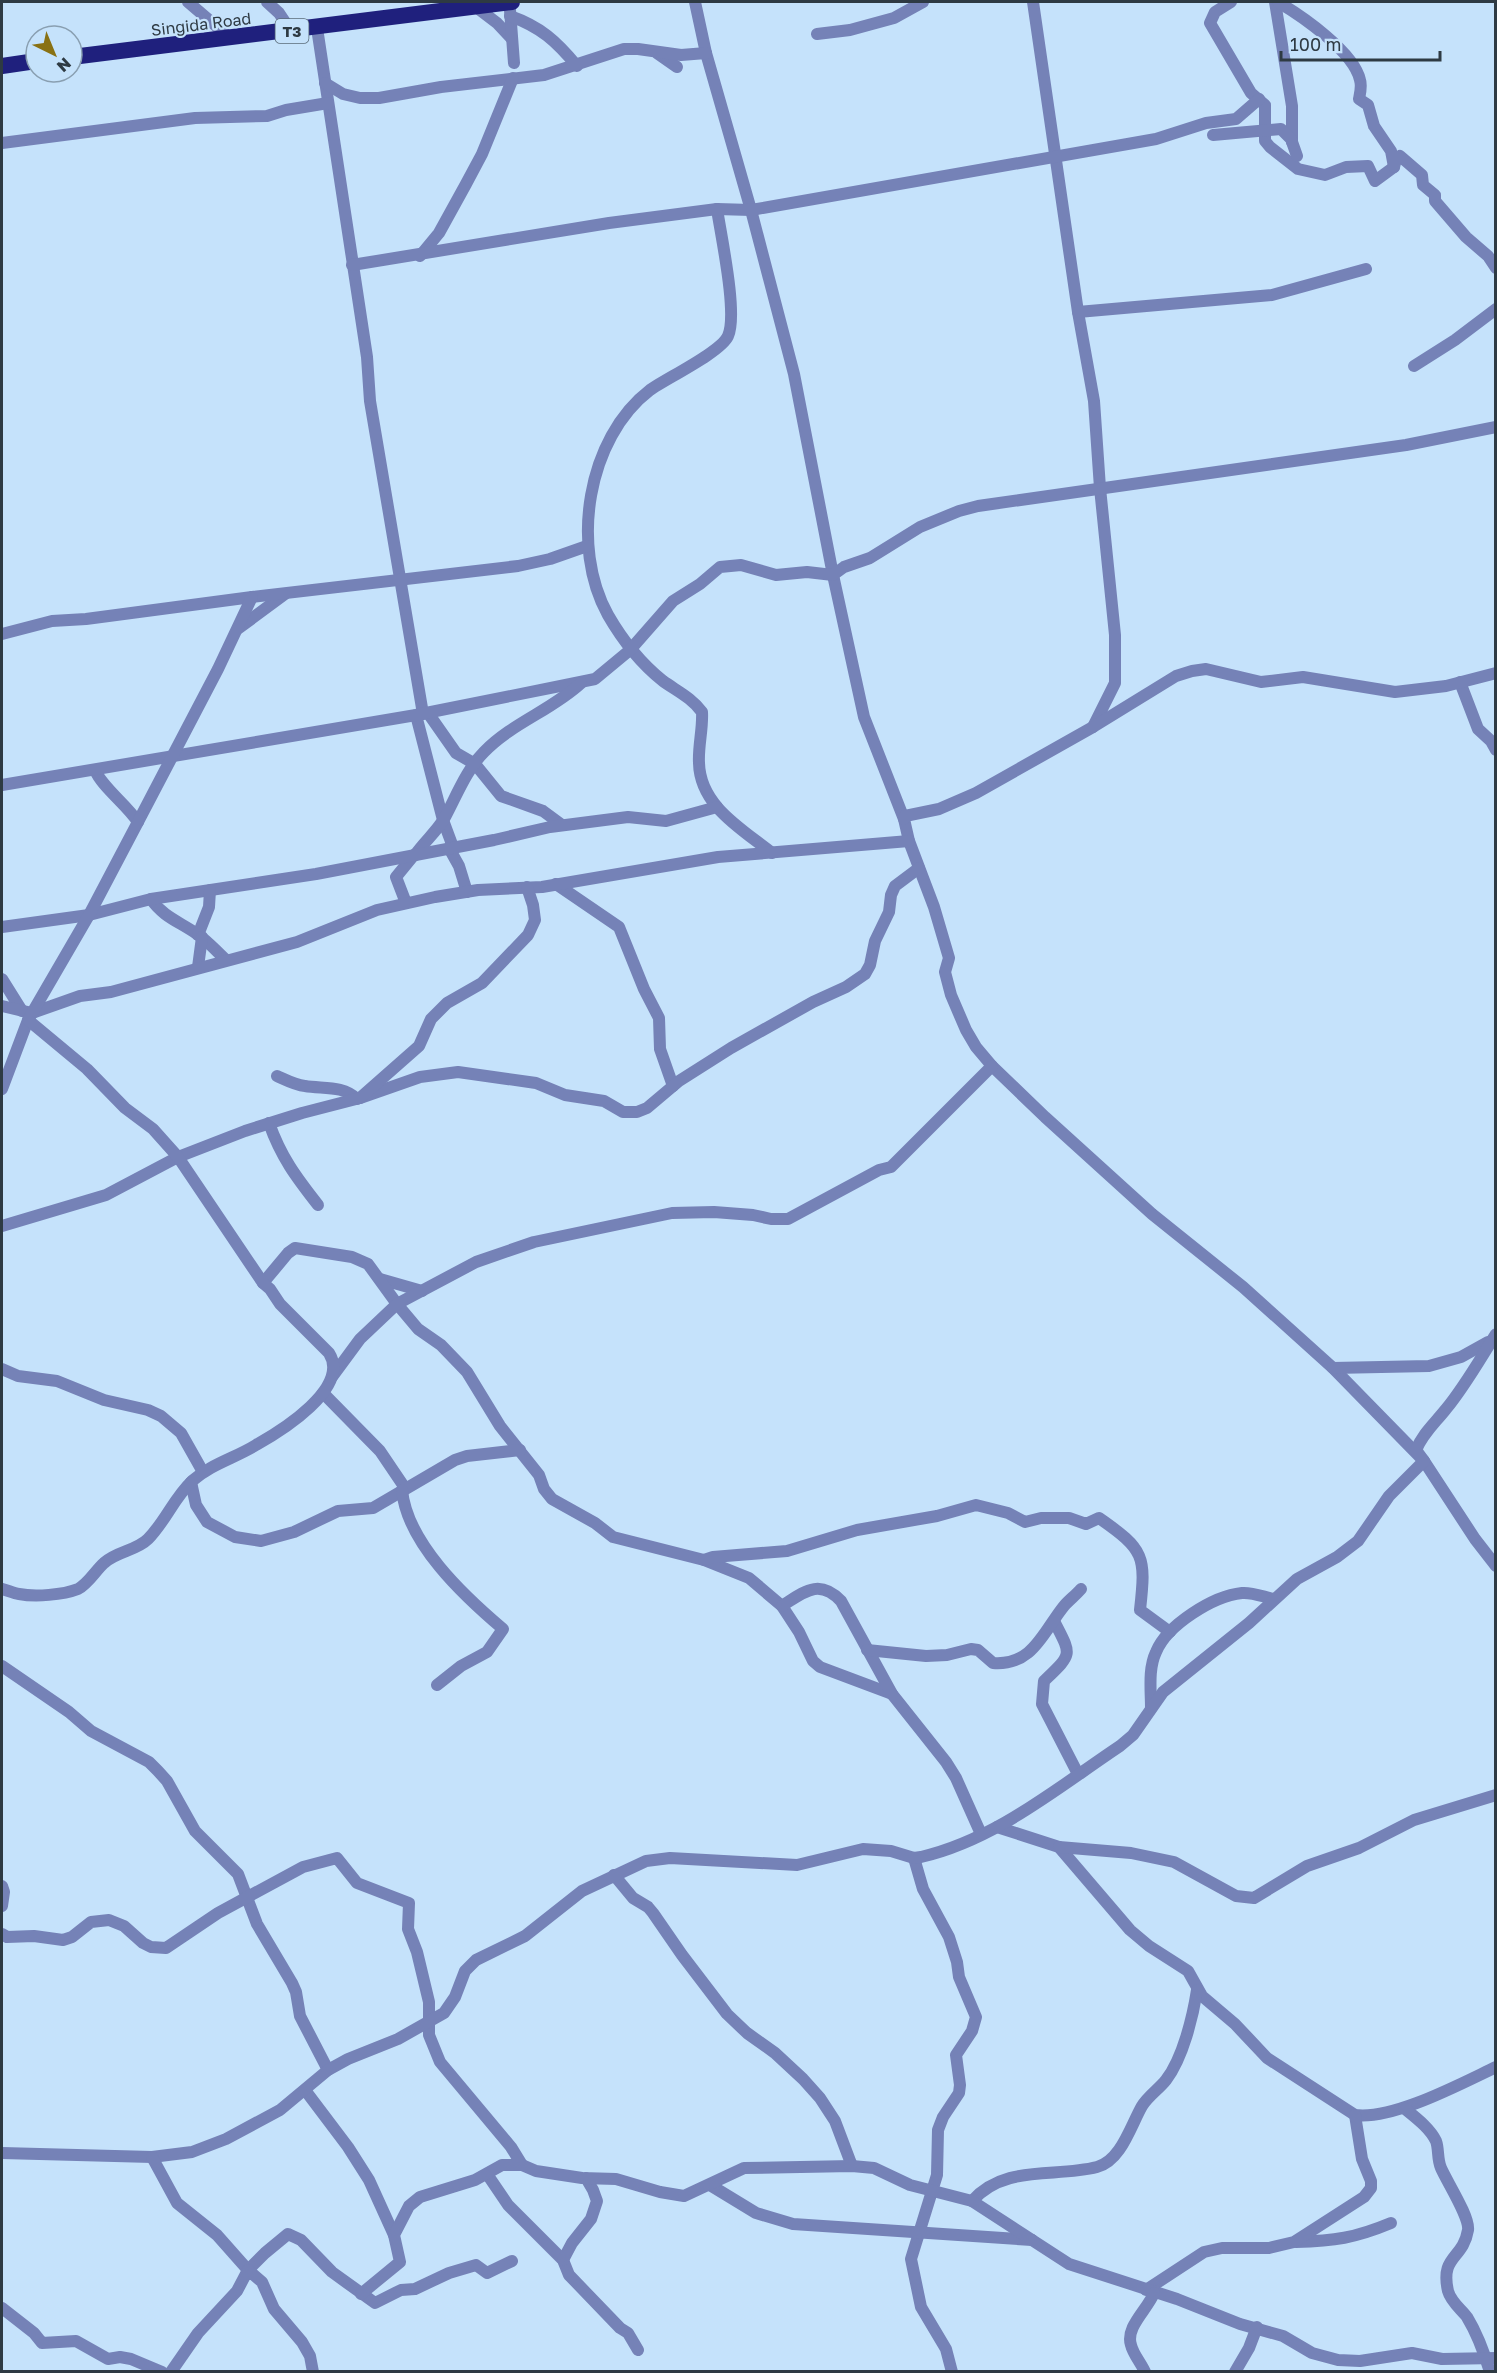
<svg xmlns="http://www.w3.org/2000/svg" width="1497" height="2373" viewBox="0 0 1497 2373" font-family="'Golos Text',sans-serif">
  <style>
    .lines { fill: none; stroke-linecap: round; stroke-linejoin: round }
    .minor { stroke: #7582b7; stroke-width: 12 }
    .trunk { stroke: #1f207d; stroke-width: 16 }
    .labels { text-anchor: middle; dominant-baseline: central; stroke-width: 4.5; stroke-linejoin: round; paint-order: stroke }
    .shield { fill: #c5e2fb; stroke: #5b6c7a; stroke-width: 1.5 }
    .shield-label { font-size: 15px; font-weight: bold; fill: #2e3a43 }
    .street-label { font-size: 16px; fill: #2e3a43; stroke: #c5e2fb }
  </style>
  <rect width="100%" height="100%" fill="#c5e2fb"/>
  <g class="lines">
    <g class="minor">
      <path d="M188,2L230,38"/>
      <path d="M267,2L279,13L291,31"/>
      <path d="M695,2L706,53L751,210L794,374L833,575L864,717L904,819L909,841L934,907L949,958L945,972L951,995L966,1030L976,1047L992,1066L1045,1117L1152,1214L1243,1287L1333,1368L1424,1461L1475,1539L1496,1566"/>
      <path d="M1033,2L1078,312L1094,401L1100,488L1115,635V683L1093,727"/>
      <path d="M1231,2L1215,12L1210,23L1251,93L1265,105V141L1270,147L1298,169L1325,175L1346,167L1368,166L1375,181L1394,167"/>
      <path d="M1275,2L1292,106V142"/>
      <path d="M1278,2C1302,16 1354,52 1360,80C1362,86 1360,94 1359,99L1368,105L1374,126L1391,151L1394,167L1396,159L1400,156L1422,175L1423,185L1435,195V201L1466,237L1488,256L1496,268"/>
      <path d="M476,7L497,23L512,39"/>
      <path d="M510,10L514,63"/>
      <path d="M510,16C541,27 556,41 577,66"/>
      <path d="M317,28L367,357L370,401L423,714"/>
      <path d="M817,34L850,30L894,18L923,2"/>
      <path d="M657,53L677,67"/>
      <path d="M325,83L343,94L360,98H379L441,87L544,75L624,49H638L681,55L706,53"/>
      <path d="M1213,135L1281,129L1291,139L1297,156"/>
      <path d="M2,143L195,118L267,116L286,110L328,103"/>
      <path d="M717,209C721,236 738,314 728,336C721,352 667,378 650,390C587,438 570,547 608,615C623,641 639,662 663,681C677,691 692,698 702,712C703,729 698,746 699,763C700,806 742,829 772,853"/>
      <path d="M420,256L439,233L466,184L482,154L513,78"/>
      <path d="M352,265L609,223L717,209L751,210L1156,139L1206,123L1236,119L1259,99"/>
      <path d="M1078,312L1272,295L1366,269"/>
      <path d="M1414,366L1455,340L1496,309"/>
      <path d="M239,628L285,594"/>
      <path d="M2,634L52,621L86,619L252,597L518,566L550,559L587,546"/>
      <path d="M1460,682L1478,729L1491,741L1496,750"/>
      <path d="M428,713L456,753L475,764L501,796L543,811L562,825"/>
      <path d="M416,715L443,820L453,847"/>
      <path d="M95,770C102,787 126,804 138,822"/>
      <path d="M2,785L416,715L595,679L630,650L673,601L700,584L720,567L741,565L776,575L807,572L833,575L844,567L870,558L920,527L959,511L978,506L1406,445L1496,427"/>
      <path d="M904,819L905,816L939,809L976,793L1093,727L1176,676L1192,671L1206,669L1261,682L1303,677L1395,692L1446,686L1496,673"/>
      <path d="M449,848L459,866L467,892"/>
      <path d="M415,855C424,842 436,832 444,819C456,797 466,770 484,752C512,723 552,710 581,683"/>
      <path d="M556,884L619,927L644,989L659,1018L660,1049L673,1086"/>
      <path d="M151,899C163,917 180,922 197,934C208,941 216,951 226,960"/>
      <path d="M406,903L396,877L414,855"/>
      <path d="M2,927L89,915L151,899L316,874L494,840L550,827L628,817L666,821L717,807"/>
      <path d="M198,935L209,907L210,890"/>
      <path d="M198,967L202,937"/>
      <path d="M2,979L22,1011"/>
      <path d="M2,1006L32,1013L80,996L111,992L297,942L377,910L435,897L478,890L542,887L718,857L909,841"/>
      <path d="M277,1076C286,1080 295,1085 305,1086C323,1089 343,1085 357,1099"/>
      <path d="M2,1089L28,1020L89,915L139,820L218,669L252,597"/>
      <path d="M360,1098L420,1077L458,1072L536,1083L565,1095L604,1101L623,1112H637L647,1108L679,1081L731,1048L813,1002L846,987L865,974L870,965L875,941L889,912L891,895L895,886L919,868"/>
      <path d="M269,1123C281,1157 296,1177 318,1205"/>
      <path d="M2,1226L106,1195L178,1157L245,1131L302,1113L360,1098L419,1046L431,1019L447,1003L482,983L528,935L535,920L533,905L527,887"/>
      <path d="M380,1279L422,1291"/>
      <path d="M263,1283L288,1253L295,1248L352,1257L368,1264L397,1304L418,1329L441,1345L467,1372L500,1426L539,1475L544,1489L552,1499L595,1523L613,1537L704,1560L749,1578L782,1606L799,1632L813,1661L820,1667L892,1694"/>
      <path d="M1333,1368L1429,1366L1461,1357L1488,1342"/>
      <path d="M2,1369L18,1376L57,1381L104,1400L148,1410L161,1416L181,1433L203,1472"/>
      <path d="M332,1377L360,1339L397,1304L476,1262L534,1242L672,1213L714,1212L753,1215L771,1219H788L879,1170L891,1167L992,1066"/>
      <path d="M323,1393L380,1451L405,1488"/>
      <path d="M191,1482L196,1505L207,1522L235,1537L261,1541L294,1532L338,1511L373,1508L455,1460L467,1456L520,1450"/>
      <path d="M402,1490C407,1543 464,1596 503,1629L487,1652L461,1666L437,1685"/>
      <path d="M704,1560L713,1557L787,1551L857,1530L937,1516L976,1505L1008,1513L1025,1522L1041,1518H1069L1086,1524L1099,1518C1145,1550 1146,1556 1140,1610L1170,1632"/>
      <path d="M2,1589C7,1590 13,1593 19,1594C35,1597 63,1595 78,1589C88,1584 96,1570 104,1563C117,1551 136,1551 148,1539C165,1522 174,1498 192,1481C211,1464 235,1458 256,1445C281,1431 351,1388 329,1353L280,1304L270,1289L263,1283L178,1157L153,1129L125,1108L87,1069L28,1020"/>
      <path d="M782,1606C804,1592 819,1578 841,1601L892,1694L946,1762L956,1778L981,1834"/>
      <path d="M1054,1621C1072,1656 1073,1653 1044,1681L1042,1704L1078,1774"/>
      <path d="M867,1650L926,1656L947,1655L971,1649L978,1650L993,1663C1033,1666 1043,1632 1064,1606C1069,1600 1076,1595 1081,1589"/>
      <path d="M2,1666L69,1712L91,1731L149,1762L158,1771L167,1781L195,1831L238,1874L257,1924L292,1983L296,1992L300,2016L328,2070"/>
      <path d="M1151,1708C1151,1690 1148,1669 1156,1652C1167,1625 1213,1596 1242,1593C1252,1592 1264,1597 1274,1599"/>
      <path d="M997,1827L1059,1847L1130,1930L1149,1946L1188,1971L1202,1996L1235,2024L1267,2058L1355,2115C1393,2120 1460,2084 1496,2067"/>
      <path d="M1059,1847L1131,1853L1174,1862L1236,1896L1254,1898L1307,1866L1359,1848L1414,1820L1496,1795"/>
      <path d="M914,1858L923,1889L949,1937L957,1962L959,1977L976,2017L972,2031L956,2055L960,2085L959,2093L943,2117L938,2130L937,2175L911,2259L921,2307L946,2349L952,2372"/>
      <path d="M614,1875L633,1898L648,1907L653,1913L682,1955L727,2014L747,2033L775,2053L803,2079L820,2098L835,2121L852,2166"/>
      <path d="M2,1886L4,1892L2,1906"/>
      <path d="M2,1934L7,1937L34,1936L63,1940L72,1937L91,1922L109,1920L124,1926L143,1943L151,1947L166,1948L218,1913L303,1867L337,1858L357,1883L409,1903L408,1929L417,1952L429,2002V2035L440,2062L511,2147L522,2165"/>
      <path d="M305,2090L348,2147L369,2180L394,2235"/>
      <path d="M1404,2108C1415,2117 1430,2128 1436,2141C1439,2149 1437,2159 1441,2168C1447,2182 1470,2217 1468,2230C1463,2260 1440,2255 1448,2291C1451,2302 1461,2309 1467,2317C1478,2335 1484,2352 1490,2372"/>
      <path d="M2,2153L152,2157L192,2152L226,2139L280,2110L328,2070L348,2059L398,2039L444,2013L455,1997L465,1971L476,1960L525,1936L582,1891L646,1861L670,1858L797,1865L863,1849L891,1851L914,1858L921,1857C995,1840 1057,1788 1120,1746L1133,1735L1163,1692L1249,1623L1297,1579L1337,1557L1358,1541L1389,1496L1424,1461L1416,1450C1423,1433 1435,1423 1446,1409C1465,1386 1480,1359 1496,1334"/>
      <path d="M152,2157L177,2203L217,2235L248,2270L265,2253L288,2234L301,2240L332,2272L375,2303L401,2290L415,2289L449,2273L476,2265L487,2273L512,2261"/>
      <path d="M487,2174L508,2205L563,2260L569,2275L620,2328L628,2333L638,2350"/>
      <path d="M710,2185L756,2213L793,2224L1032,2240"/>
      <path d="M972,2201C1005,2164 1054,2178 1097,2167C1121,2161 1131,2125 1142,2106C1148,2096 1159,2089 1166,2080C1183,2058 1193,2016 1197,1990"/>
      <path d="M1296,2242C1334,2241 1355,2238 1391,2223"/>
      <path d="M563,2260L572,2243L591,2219L597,2201L593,2190L586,2178"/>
      <path d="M1146,2290L1204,2252L1222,2248H1269L1294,2242L1364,2197L1371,2188V2181L1362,2159L1355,2115"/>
      <path d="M361,2294L400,2262L394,2235L409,2206L420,2197L475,2180L502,2165H522L536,2171L582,2178L616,2179L660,2192L684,2196L744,2168L852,2166L874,2168L910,2185L972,2201L1069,2264L1177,2299L1240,2324L1283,2336L1312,2353L1338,2360L1360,2361L1412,2353L1442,2359L1496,2358"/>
      <path d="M2,2308L34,2333L42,2343L76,2341L108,2359L120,2357L131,2359L162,2372"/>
      <path d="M171,2372L198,2333L237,2291L248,2270L262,2282L274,2309L302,2342L310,2356L313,2372"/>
      <path d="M1145,2372C1141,2363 1133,2354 1131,2345C1125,2327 1148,2309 1154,2293"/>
      <path d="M1235,2372L1249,2348L1257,2327"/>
    </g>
    <g class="trunk">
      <path d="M72,57L512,2"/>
      <path d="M2,66L36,61"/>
    </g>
  </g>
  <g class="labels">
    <rect class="shield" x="275.5" y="19" width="33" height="24" rx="4.5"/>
    <g class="shield-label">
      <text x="292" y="31">T3</text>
    </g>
    <g class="street-label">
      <text transform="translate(201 24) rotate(-7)">Singida Road</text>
    </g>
  </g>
  <rect width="1497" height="2373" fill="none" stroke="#2e3a43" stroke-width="6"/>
  <g transform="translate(54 54) rotate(137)"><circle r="28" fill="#c5e2fb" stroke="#899fb1" stroke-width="1.5"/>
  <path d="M0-4.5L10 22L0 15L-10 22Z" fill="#897113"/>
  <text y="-9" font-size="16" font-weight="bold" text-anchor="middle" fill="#2e3a43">N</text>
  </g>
  <path d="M1281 51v9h159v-9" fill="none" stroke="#2e3a43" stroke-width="3"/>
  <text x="1290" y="51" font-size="18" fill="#2e3a43" stroke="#c5e2fb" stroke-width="4.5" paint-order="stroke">100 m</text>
</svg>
